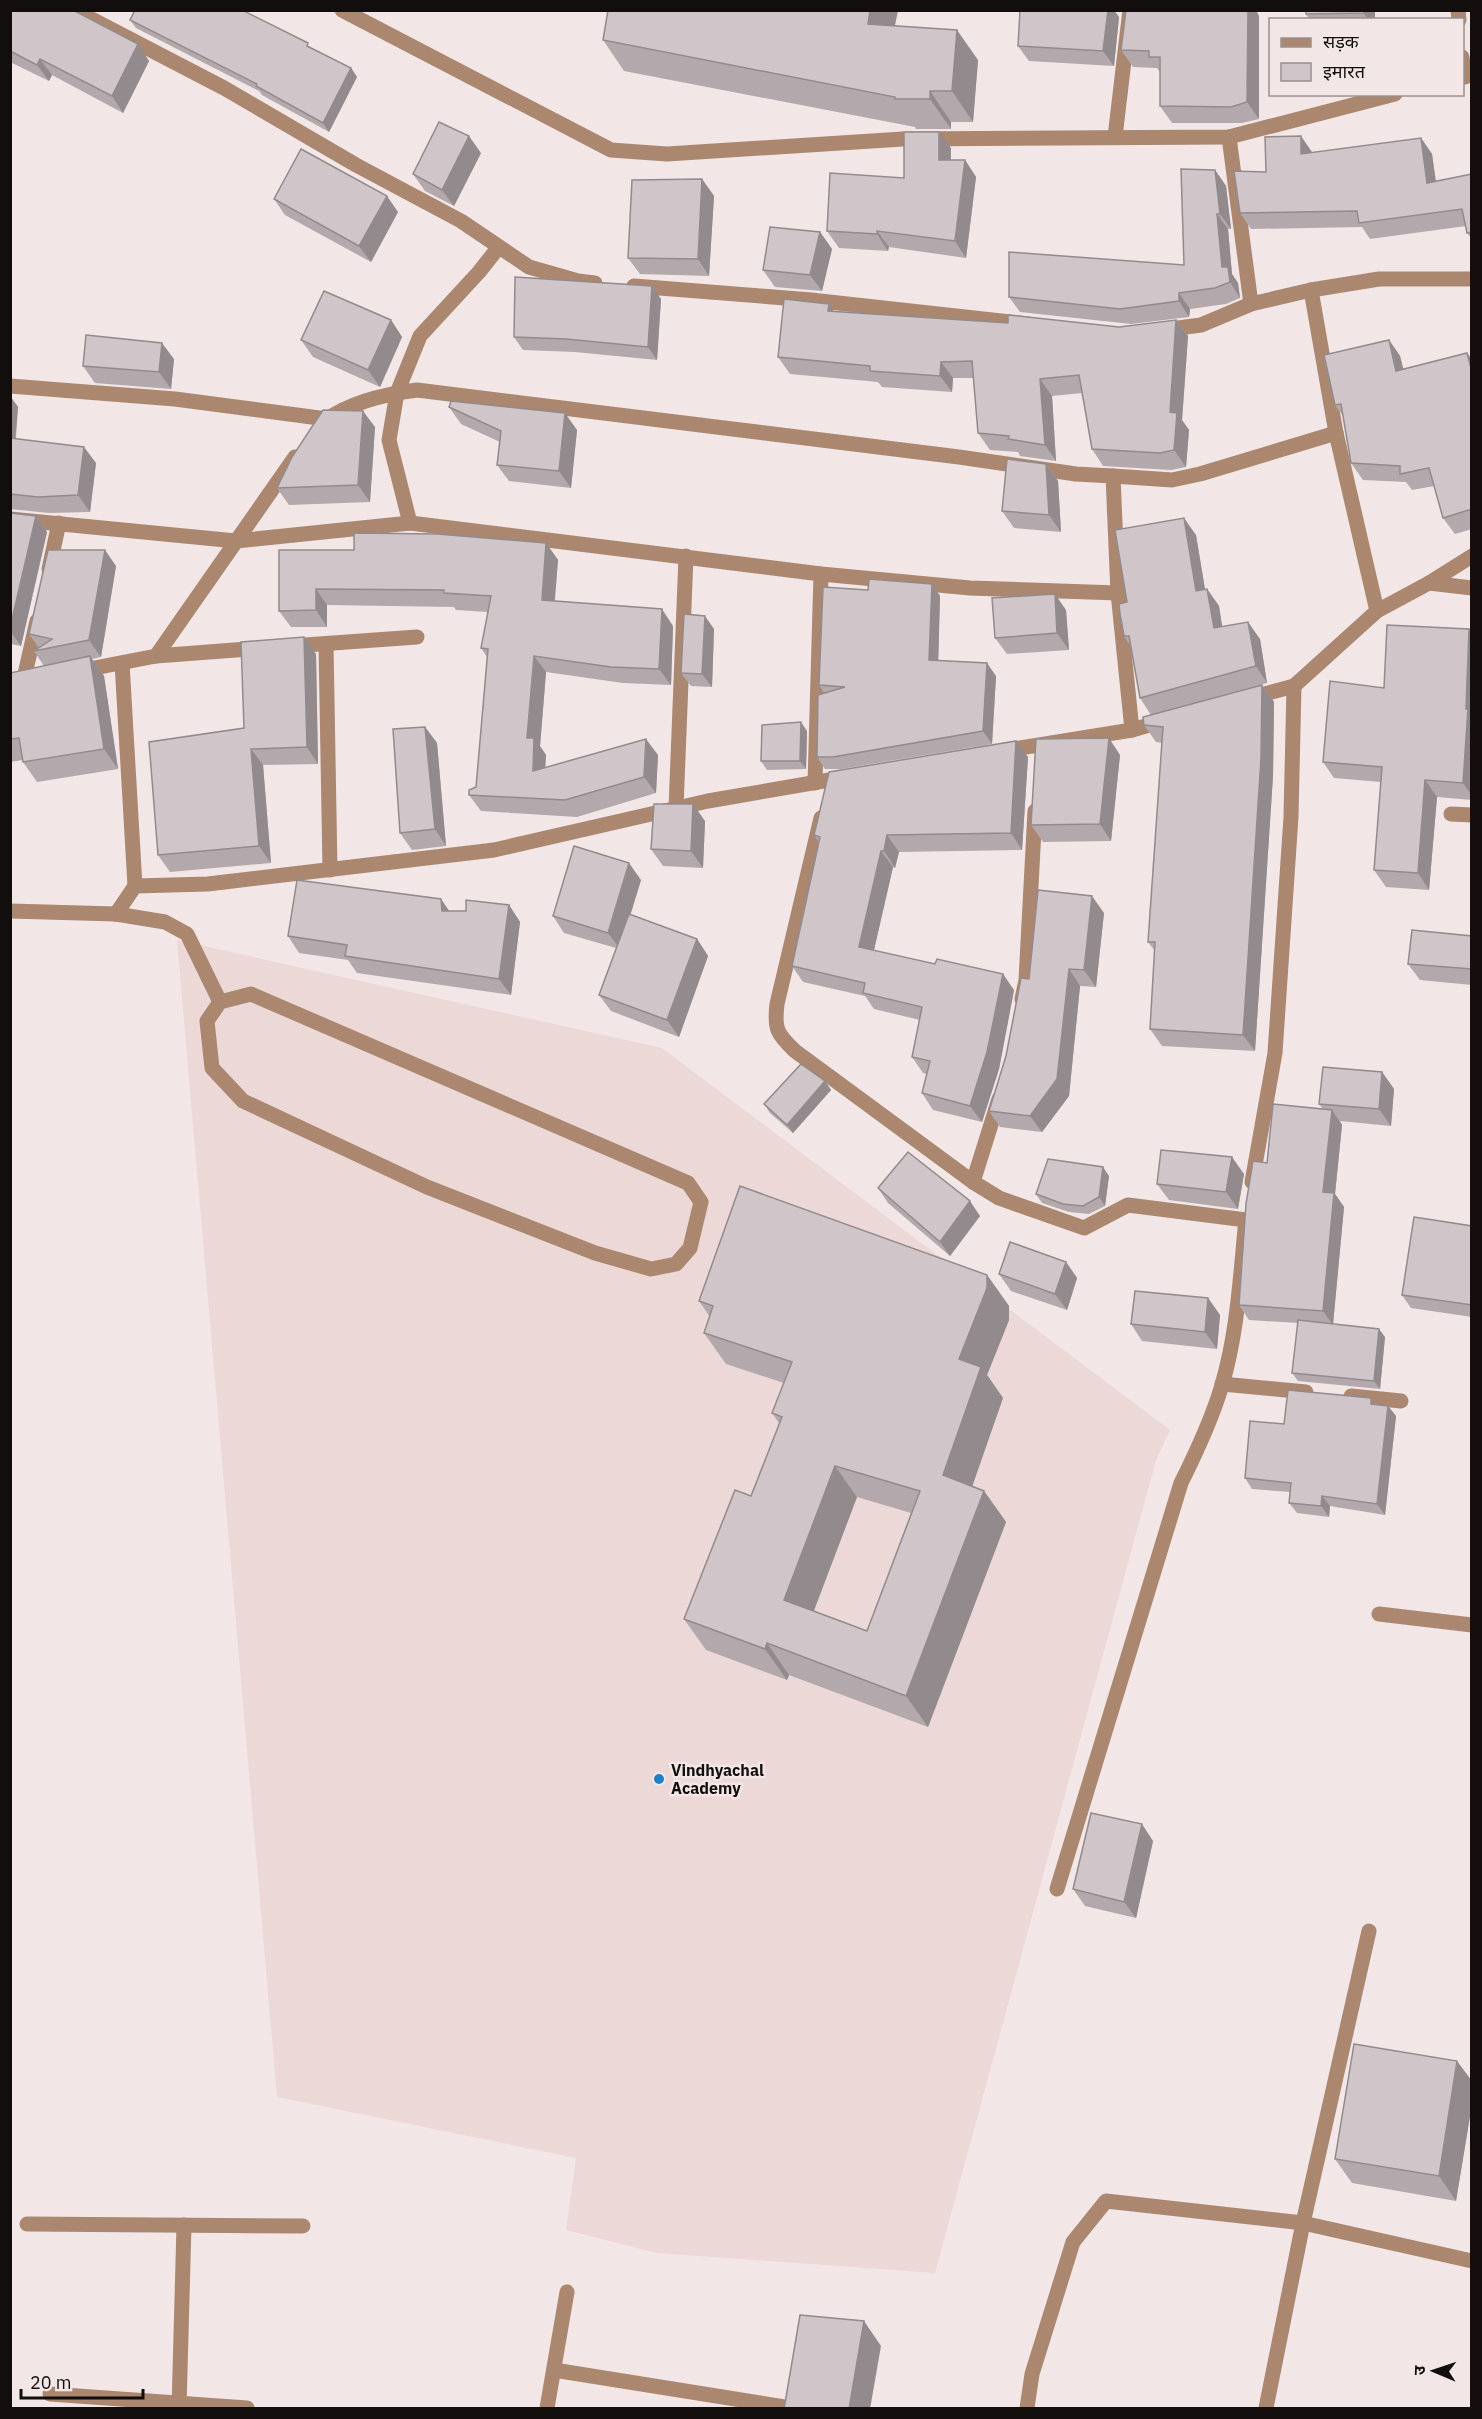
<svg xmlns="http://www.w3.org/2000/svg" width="1482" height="2419" viewBox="0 0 1482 2419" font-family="'IBM Plex Sans','Noto Sans Devanagari',sans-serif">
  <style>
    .built { fill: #ecd8d6 }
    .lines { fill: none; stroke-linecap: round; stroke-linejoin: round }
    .minor { stroke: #ab8770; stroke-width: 15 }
    .wall { fill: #b3a9ac; fill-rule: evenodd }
    .shaded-wall { fill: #928a8c }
    .building { fill: #d0c5c8; stroke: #928a8c; stroke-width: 1.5; fill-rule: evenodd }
    .poi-dot { fill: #1a82cc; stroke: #f2e7e6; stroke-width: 2 }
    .labels { text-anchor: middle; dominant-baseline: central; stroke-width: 5; stroke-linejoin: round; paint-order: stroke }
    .poi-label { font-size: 16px; font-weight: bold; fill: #110e0d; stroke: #f2e7e6; text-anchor: start }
  </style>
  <rect width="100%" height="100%" fill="#f2e7e6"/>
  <path class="built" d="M177,940L662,1048L1170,1430L1156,1460L935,2273L657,2253L566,2230L576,2158L277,2097Z"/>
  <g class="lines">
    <g class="minor">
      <path d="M74,10L224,88L356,165L461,221L529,267L578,281L595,283"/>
      <path d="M342,10L611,150L667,154L903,139L1229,137L1395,94"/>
      <path d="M1458,10L1459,20"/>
      <path d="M1462,57L1465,77"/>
      <path d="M1115,137L1130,10"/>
      <path d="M1229,137L1251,304"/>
      <path d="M634,286L811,300L1028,324"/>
      <path d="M1311,290L1336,433L1377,611"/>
      <path d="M1163,330L1201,325L1251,304L1311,290L1379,279H1472"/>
      <path d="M10,386L175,399L327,419"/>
      <path d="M326,420C351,402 386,394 417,390L959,457L1076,474L1113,476L1118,593L1132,730"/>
      <path d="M1113,476L1172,480L1200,474L1336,433"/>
      <path d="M10,519L236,541L410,523L821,574L970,588L1118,593"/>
      <path d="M410,523L389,440L397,393L420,336L479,272L498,248"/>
      <path d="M49,569L59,523"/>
      <path d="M1429,583L1472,588"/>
      <path d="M326,644L330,870"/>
      <path d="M291,646L417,637"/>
      <path d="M156,656L261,648"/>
      <path d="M122,663L135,886"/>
      <path d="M79,671L156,656L295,457"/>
      <path d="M23,683L37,621"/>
      <path d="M1250,698L1294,686L1377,611L1429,583L1472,556"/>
      <path d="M1001,751L1132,730L1163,721"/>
      <path d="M815,783L821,574"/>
      <path d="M676,808L686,556"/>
      <path d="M1451,814L1472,815"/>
      <path d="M821,818L777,1004C774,1029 777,1034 795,1051L973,1182L999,1198L1084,1228L1128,1205L1246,1220"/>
      <path d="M10,911L116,914L135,886L208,884L494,850L708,801L847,777"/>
      <path d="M116,914L165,922L187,934L220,1002"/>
      <path d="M251,994L688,1183L701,1202L690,1248L676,1264L651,1269L595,1253L427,1187L243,1101L212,1068L207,1021L220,1002Z"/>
      <path d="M1022,999L1026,980L1035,811"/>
      <path d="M973,1182L999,1099"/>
      <path d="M1252,1182L1275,1053L1291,817L1294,686"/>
      <path d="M1222,1384L1306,1392"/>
      <path d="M1351,1396L1401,1401"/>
      <path d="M1379,1614L1472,1625"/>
      <path d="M1057,1889L1181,1483C1197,1451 1212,1419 1222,1385C1237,1334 1240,1281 1245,1229"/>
      <path d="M27,2224L303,2226"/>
      <path d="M554,2370L791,2408"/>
      <path d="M50,2394L247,2408"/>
      <path d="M179,2408L184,2225"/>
      <path d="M547,2408L567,2292"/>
      <path d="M1027,2408L1032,2374L1073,2242L1106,2201L1303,2223L1472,2261"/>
      <path d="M1266,2408L1303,2223L1369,1931"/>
    </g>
  </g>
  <g class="wall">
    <path d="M10,10L149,61L123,113L52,75L49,81L10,62Z"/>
    <path d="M608,10H898L895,25L978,60L973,122H951V129H916L915,127L624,71L603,40Z"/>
    <path d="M1375,10V20H1310L1306,14Z"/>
    <path d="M1259,16V119L1242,123H1172L1160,106V72L1157,68L1133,67L1121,50Z"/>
    <path d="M1119,17L1114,66L1029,61L1018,46Z"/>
    <path d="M130,20L311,48L351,68L357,77L329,132L262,95L259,91L136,28Z"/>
    <path d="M1421,138L1432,154L1436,181L1472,174V239L1467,233L1466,226L1370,239L1362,227L1251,229L1240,213L1266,172L1312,153Z"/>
    <path d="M951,148V160H965L976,177L966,258L889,247L888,251L839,248L827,231L904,178Z"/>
    <path d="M481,153L454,206L425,191L413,174Z"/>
    <path d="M1215,170L1226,186L1231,229H1228L1232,274L1238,283L1240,298L1226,304L1190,309L1189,317L1131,324L1020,312L1009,297L1184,265Z"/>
    <path d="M702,179L714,196L709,276L640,274L628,258Z"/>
    <path d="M274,199L398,212L371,262L285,215Z"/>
    <path d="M820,232L832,249L822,291L775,287L763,270Z"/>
    <path d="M661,299L657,360L575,352L523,350L514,337Z"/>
    <path d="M834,311L1008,323L1119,327L1176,320L1188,336L1182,420L1189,430L1186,467L1171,470L1103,466L1092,449L1082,393L1052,396L1056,461L1020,456L1018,452L990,450L978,433L973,378H953L952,392L882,387L878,382L790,374L778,357Z"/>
    <path d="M391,320L402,337L380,387L313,357L301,340Z"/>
    <path d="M1389,340L1400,356L1403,369L1467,353L1472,360V529L1455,534L1443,518L1434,486L1412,490L1406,482L1363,480L1351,463L1343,416L1335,405Z"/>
    <path d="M174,359L171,389L95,383L83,366Z"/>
    <path d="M10,396L18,407L16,438L96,463L90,512L49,513L10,509Z"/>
    <path d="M449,407L577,430L571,488L509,481L497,465L500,442L461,424Z"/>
    <path d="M375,427L370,502L289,505L277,488Z"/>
    <path d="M1046,464L1058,481L1061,532L1014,528L1002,511Z"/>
    <path d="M10,513L36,516L47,532L21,646L10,644Z"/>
    <path d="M1196,535L1205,589H1207L1219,606L1222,627L1260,639L1267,683L1151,715L1140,698L1131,647L1124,636L1127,602Z"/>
    <path d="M546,543L558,560L555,601L673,626L671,685L623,683L546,672L540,746L546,755L545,768L658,755L656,793L577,817L481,811L469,795L476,787L487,657L481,648L488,612L456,610L454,607L327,605V627H291L279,611L354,550Z"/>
    <path d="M116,566L101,657L92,659L104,676L118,769L37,782L23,762V760L10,762V673L44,666L34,651L39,648L29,634Z"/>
    <path d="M932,584L940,596L938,660L996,676L992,744L841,769H825L817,757L824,693L819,685L868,590Z"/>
    <path d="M1066,610L1069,650L1007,654L995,638Z"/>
    <path d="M714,629L712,687L691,686L681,673Z"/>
    <path d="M1469,629L1472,632V800L1437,797L1429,890L1386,887L1374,870L1381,782L1334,778L1323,762L1384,688Z"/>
    <path d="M316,654L318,764L263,765L271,863L170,872L158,855L244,728Z"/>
    <path d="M1262,685L1274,702L1273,776L1255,1051L1162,1046L1150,1029L1155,951L1148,942L1162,743L1156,742L1144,725Z"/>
    <path d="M425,727L437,743L446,846L412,850L400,833Z"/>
    <path d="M807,731L806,769L767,770L761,761Z"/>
    <path d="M1120,755L1111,841L1043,842L1031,825Z"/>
    <path d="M1028,757L1022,850L899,852L895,868L893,867L874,950L1014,990L999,1069L982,1122L933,1110L922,1093L927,1074L923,1073L912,1057L920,1020L874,1009L865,996L803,982L792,966L819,842L814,835Z"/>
    <path d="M705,821L703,868L663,866L651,849Z"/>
    <path d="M641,880L630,915L697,939L708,956L679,1037L611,1011L599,995L616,948L564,933L553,916Z"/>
    <path d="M509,905L520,922L511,995L357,973L348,960L299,953L288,936L449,911H466Z"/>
    <path d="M1104,913L1096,987L1080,986L1069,1096L1042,1132L1000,1127L989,1111L1029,979Z"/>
    <path d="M1472,936V985L1420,980L1408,964Z"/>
    <path d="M1382,1072L1394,1089L1391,1126L1340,1121L1342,1125L1335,1194L1344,1207L1333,1324L1385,1337L1380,1389L1298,1381L1292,1373L1298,1323L1249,1320L1239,1305L1267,1163L1323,1109L1319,1104Z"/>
    <path d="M825,1081L831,1090L793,1133L770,1113L764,1104Z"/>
    <path d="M1244,1174L1238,1209L1169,1200L1157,1184Z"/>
    <path d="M1109,1176L1105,1206L1089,1214L1069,1212L1042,1203L1036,1194Z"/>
    <path d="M878,1188L980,1216L950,1256L888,1203Z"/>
    <path d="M1472,1226V1317L1411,1308L1402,1295Z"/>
    <path d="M1066,1262L1077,1278L1067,1310L1011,1291L999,1274Z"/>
    <path d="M987,1275L1009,1306V1320L987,1375L1003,1398L972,1486L984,1491L1006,1522L928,1727L789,1675L787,1680L706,1650L684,1619L751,1496L779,1423L772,1413L784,1383L726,1364L704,1333L710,1317L699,1301ZM857,1497L911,1513L867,1631L814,1611Z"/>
    <path d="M1208,1298L1220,1315L1217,1349L1142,1341L1131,1324Z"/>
    <path d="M1376,1405L1388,1406L1396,1416L1385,1515L1330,1506L1329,1517L1297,1513L1289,1503L1290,1492L1252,1489L1245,1478L1284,1424Z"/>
    <path d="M1153,1841L1136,1918L1085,1906L1073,1889Z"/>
    <path d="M1472,2081V2104L1456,2201L1352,2183L1335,2159Z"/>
  </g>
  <g class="shaded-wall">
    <path d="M870,10H898L889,54L868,24Z"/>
    <path d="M1108,10H1114L1119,17L1114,66L1103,51Z"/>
    <path d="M1248,10H1256L1259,16V119L1247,102Z"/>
    <path d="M1364,10H1375V20H1368L1364,13Z"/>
    <path d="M957,30L978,60L973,122L952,91Z"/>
    <path d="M138,44L149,61L123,113L112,96Z"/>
    <path d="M40,59L52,75L49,81L37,65Z"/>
    <path d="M351,68L357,77L329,132L323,123Z"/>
    <path d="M930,91L951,122V129L930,99Z"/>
    <path d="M939,132L951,148L950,176L939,160Z"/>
    <path d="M469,136L481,153L454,206L442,190Z"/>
    <path d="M1301,136L1312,152V170L1301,154Z"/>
    <path d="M1421,138L1432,154L1438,199L1427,183Z"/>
    <path d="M965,160L976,177L966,258L955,241Z"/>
    <path d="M1215,170L1226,186L1231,229L1220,214Z"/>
    <path d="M702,179L714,196L709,276L698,259Z"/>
    <path d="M387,196L398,212L371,262L359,246Z"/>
    <path d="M1217,214L1228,229L1232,274L1238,283L1240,298L1230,282L1222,267Z"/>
    <path d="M877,231L889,247L888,251L877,234Z"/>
    <path d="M820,232L832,249L822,291L810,275Z"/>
    <path d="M652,286L661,299L657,360L648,347Z"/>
    <path d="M1179,293L1190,309L1189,317L1179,301Z"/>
    <path d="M829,304L840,321L828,311Z"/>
    <path d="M391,320L402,337L380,387L368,370Z"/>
    <path d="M1176,320L1188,336L1182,420L1189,430L1186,467L1174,450L1170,412Z"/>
    <path d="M1389,340L1400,356L1408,387L1396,371Z"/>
    <path d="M162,343L174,359L171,389L159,372Z"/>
    <path d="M1467,353L1472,360V372Z"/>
    <path d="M941,362L953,378L952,392L940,376Z"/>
    <path d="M1040,379L1052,396L1056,461L1045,445Z"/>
    <path d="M10,396L18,407L14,453L10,447Z"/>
    <path d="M363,411L375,427L370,502L358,485Z"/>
    <path d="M565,413L577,430L571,488L559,471Z"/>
    <path d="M84,447L96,463L90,512L78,495Z"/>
    <path d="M1046,464L1058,481L1061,532L1049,515Z"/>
    <path d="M36,516L47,532L21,646L10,631V628Z"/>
    <path d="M1184,518L1196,535L1208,608L1196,591Z"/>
    <path d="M546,543L558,560L553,617L542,600Z"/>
    <path d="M105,550L116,566L101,657L89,640Z"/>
    <path d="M932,584L940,596L938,672L929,660Z"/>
    <path d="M316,589L327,605V627L316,610Z"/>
    <path d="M1207,589L1219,606L1225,645L1214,628Z"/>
    <path d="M1055,594L1066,610L1069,650L1057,633Z"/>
    <path d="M662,609L673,626L671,685L659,669Z"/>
    <path d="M705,616L714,629L712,687L702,674Z"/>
    <path d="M1248,622L1260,639L1267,683L1256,666Z"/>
    <path d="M1469,629L1472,632V796L1463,783Z"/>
    <path d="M304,637L316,654L318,764L307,747Z"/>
    <path d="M90,656L104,676L118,769L104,749Z"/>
    <path d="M534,656L546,672L540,746L546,755L544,788L533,771L527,738Z"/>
    <path d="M987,663L996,676L992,744L983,731Z"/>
    <path d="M1262,685L1274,702L1273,776L1255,1051L1243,1035Z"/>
    <path d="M801,722L807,731L806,769L800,761Z"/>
    <path d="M425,727L437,743L446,846L435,829Z"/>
    <path d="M1109,738L1120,755L1111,841L1100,824Z"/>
    <path d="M646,739L658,755L656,793L644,777Z"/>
    <path d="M1016,741L1028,757L1022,850L1011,833Z"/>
    <path d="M251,749L263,765L271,863L259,846Z"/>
    <path d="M1425,780L1437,797L1429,890L1418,873Z"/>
    <path d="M693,804L705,821L703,868L691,851Z"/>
    <path d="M887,835L899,852L895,868L884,851Z"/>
    <path d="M881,851L893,867L871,963L859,947Z"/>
    <path d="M629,863L641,880L620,949L608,933Z"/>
    <path d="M1092,896L1104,913L1096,987L1084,970Z"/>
    <path d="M441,899L452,915L442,911Z"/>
    <path d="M509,905L520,922L511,995L499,979Z"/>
    <path d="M697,939L708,956L679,1037L667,1020Z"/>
    <path d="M1069,969L1080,986L1069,1096L1042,1132L1030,1116Z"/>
    <path d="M1003,974L1014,990L999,1069L982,1122L970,1106Z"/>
    <path d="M1382,1072L1394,1089L1391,1126L1379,1109Z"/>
    <path d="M825,1081L831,1090L793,1133L787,1125Z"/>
    <path d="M1332,1110L1342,1125L1335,1194L1344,1207L1333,1325L1323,1311V1192Z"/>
    <path d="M1232,1157L1244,1174L1238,1209L1226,1192Z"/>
    <path d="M1103,1167L1109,1176L1105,1206L1099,1197Z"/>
    <path d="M970,1201L980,1216L950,1256L940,1242Z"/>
    <path d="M1066,1262L1077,1278L1067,1310L1055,1294Z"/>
    <path d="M987,1275L1009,1306V1320L987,1375L1003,1398L965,1507L943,1475L959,1359Z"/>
    <path d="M1208,1298L1220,1315L1217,1349L1205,1332Z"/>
    <path d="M1379,1329L1385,1337L1380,1389L1374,1381Z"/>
    <path d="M1388,1406L1396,1416L1385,1515L1377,1504Z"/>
    <path d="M835,1466L857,1497L806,1631L784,1600Z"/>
    <path d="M984,1491L1006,1522L928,1727L906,1696Z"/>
    <path d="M1322,1496L1330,1506L1329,1517L1321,1506Z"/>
    <path d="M767,1643L789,1675L787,1680L765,1649Z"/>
    <path d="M1142,1824L1153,1841L1136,1918L1124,1902Z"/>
    <path d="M1457,2061L1472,2081V2104L1456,2201L1439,2176Z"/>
    <path d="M864,2321L881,2346L870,2409H849Z"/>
  </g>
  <g class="building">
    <path d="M10,10H73L138,44L112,96L40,59L37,65L10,51Z"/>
    <path d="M135,10H242L308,43L307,46L351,68L323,123L256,86L257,84L130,20Z"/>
    <path d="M608,10H870L868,24L957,30L952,91H930V99H895V97L603,40Z"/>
    <path d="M1020,10H1108L1103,51L1018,46Z"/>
    <path d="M1126,10H1248L1247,102L1231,107L1160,106V57H1149V51L1121,50Z"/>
    <path d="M1306,10H1364V13L1306,14Z"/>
    <path d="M439,122L469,136L442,190L413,174Z"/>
    <path d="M904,132H939V160H965L955,241L877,231V234L827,231L830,173L904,178Z"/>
    <path d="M1301,136V154L1421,138L1427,183L1472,174V232L1467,233L1462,209L1359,223L1357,211L1240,213L1234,171L1266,172L1265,137Z"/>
    <path d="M301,149L387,196L359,246L274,199Z"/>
    <path d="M1181,169L1215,170L1220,214H1217L1222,267H1228L1230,282L1215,288L1179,293V301L1120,309L1009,297V252L1184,265Z"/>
    <path d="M702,179L698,259L628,258L632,180Z"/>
    <path d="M770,227L820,232L810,275L763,270Z"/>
    <path d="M515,277L652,286L648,347L566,339L514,337Z"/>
    <path d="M324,291L391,320L368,370L301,340Z"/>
    <path d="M784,299L829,304L828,311L1008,323V315L1119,327L1176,320L1170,412L1177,413L1174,450L1160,453L1092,449L1079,375L1040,379L1045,445L1008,439L1009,436L978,433L972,361L941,362L940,376L870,371V366L778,357Z"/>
    <path d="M86,335L162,343L159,372L83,366Z"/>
    <path d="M1389,340L1396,371L1467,353L1472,372V509L1443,518L1429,468L1400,474V466L1351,463L1341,404L1335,405L1324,355Z"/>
    <path d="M451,401L565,413L559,471L497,465L501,431L449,407Z"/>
    <path d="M323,410L363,411L358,485L277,488L292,457Z"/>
    <path d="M10,438L84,447L78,495L38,497L10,494Z"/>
    <path d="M1007,459L1046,464L1049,515L1002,511Z"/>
    <path d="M10,513L36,516L10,628Z"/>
    <path d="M1184,518L1196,591L1207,589L1214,628L1248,622L1256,666L1140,698L1129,636H1124L1120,614L1119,604L1127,602L1115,530Z"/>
    <path d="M354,533L437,534L546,543L542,600L662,609L659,669L611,667L534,656L527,738H534L533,771L646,739L644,777L565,800L469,795V790L476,787L488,649L481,648L491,596L444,593V590L316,589V610L279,611V550H354Z"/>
    <path d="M48,550H105L89,640L34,651L52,639L29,634Z"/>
    <path d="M869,579L932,584L929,660L987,663L983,731L833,757H817L818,695L845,687L819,685L823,587L868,590Z"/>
    <path d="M1055,594L1057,633L995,638L992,598Z"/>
    <path d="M684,614L705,616L702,674L681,673Z"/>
    <path d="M1387,625L1469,629L1466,709H1468L1463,783L1425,780L1418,873L1374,870L1382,767L1323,762L1330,681L1384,688Z"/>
    <path d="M304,637L307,747L251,749L259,846L158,855L149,742L244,728L241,642Z"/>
    <path d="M90,656L104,749L23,762L19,738L10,739V673Z"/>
    <path d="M1262,685L1261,759L1243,1035L1150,1029L1155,942H1148L1163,727L1144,725L1143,717Z"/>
    <path d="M801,722L800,761H761L762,725Z"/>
    <path d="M425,727L435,829L400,833L393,729Z"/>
    <path d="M1109,738L1100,824L1031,825L1036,739Z"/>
    <path d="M1016,741L1011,833L887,835L884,851H881L859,947L935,964L937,959L1003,974L987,1052L970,1106L922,1093L930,1061L912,1057L922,1007L863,993L865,983L792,966L820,837L814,835L829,772Z"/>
    <path d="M654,804H693L691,851L651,849Z"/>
    <path d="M574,846L629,863L608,933L553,916Z"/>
    <path d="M297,880L441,899L442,911H466V900L509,905L499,979L345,956L347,945L288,936Z"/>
    <path d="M1038,890L1092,896L1084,970L1069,969L1057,1079L1030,1116L989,1111L1006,1056L1021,978L1029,979Z"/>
    <path d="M629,914L697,939L667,1020L599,995Z"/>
    <path d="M1412,930L1472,936V969L1408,964Z"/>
    <path d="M801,1064L825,1081L787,1125L764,1104Z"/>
    <path d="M1323,1067L1382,1072L1379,1109L1319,1104Z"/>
    <path d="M1273,1104L1332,1110L1323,1192L1334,1193L1323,1311L1239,1305L1246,1204L1253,1161L1267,1163Z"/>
    <path d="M1161,1150L1232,1157L1226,1192L1157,1184Z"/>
    <path d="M908,1152L970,1201L940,1242L878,1188Z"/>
    <path d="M1048,1159L1103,1167L1099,1197L1083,1206L1063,1204L1036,1194Z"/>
    <path d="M740,1186L987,1275V1288L959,1359L981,1367L943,1475L984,1491L906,1696L767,1643L765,1649L684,1619L735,1490L751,1496L782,1417L772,1413L792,1362L704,1333L713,1306L699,1301ZM835,1466L920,1491L867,1631L784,1600Z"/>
    <path d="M1414,1217L1472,1226V1305L1402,1295Z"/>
    <path d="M1010,1242L1066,1262L1055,1294L999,1274Z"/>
    <path d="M1135,1291L1208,1298L1205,1332L1131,1324Z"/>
    <path d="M1298,1320L1379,1329L1374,1381L1292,1373Z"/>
    <path d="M1288,1390L1371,1398V1404L1388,1406L1377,1504L1322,1496L1321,1506L1289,1503L1291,1483L1245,1478L1250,1421L1284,1424Z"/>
    <path d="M1091,1813L1142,1824L1124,1902L1073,1889Z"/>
    <path d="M1354,2044L1457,2061L1439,2176L1335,2159Z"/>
    <path d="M800,2315L864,2321L849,2409H784Z"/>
  </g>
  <circle class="poi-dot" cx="659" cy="1779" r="6"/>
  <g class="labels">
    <g class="poi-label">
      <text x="671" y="1770">Vindhyachal<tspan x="671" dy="18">Academy</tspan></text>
    </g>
  </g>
  <rect width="1482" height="2419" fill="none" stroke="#110e0d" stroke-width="24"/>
  <rect x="1269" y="18" width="195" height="78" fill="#f2e7e6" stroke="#98908f" stroke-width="1.5"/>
  <rect x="1281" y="38" width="30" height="9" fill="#ab8770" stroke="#98908f" stroke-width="1.5"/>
  <text x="1323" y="48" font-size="18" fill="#110e0d">सड़क</text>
  <rect x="1281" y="63" width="30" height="18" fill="#d0c5c8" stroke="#98908f" stroke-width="1.5"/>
  <text x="1323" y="78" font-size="18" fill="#110e0d">इमारत</text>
  <g transform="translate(1434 2371) rotate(272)" stroke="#f2e7e6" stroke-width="4.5" paint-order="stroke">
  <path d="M0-4.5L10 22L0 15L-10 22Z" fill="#110e0d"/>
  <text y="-9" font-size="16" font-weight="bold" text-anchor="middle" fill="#110e0d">उ</text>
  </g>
  <path d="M21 2389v9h122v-9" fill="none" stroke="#110e0d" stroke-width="3"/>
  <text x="30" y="2389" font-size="18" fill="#110e0d" stroke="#f2e7e6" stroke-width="4.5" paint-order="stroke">20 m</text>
</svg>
